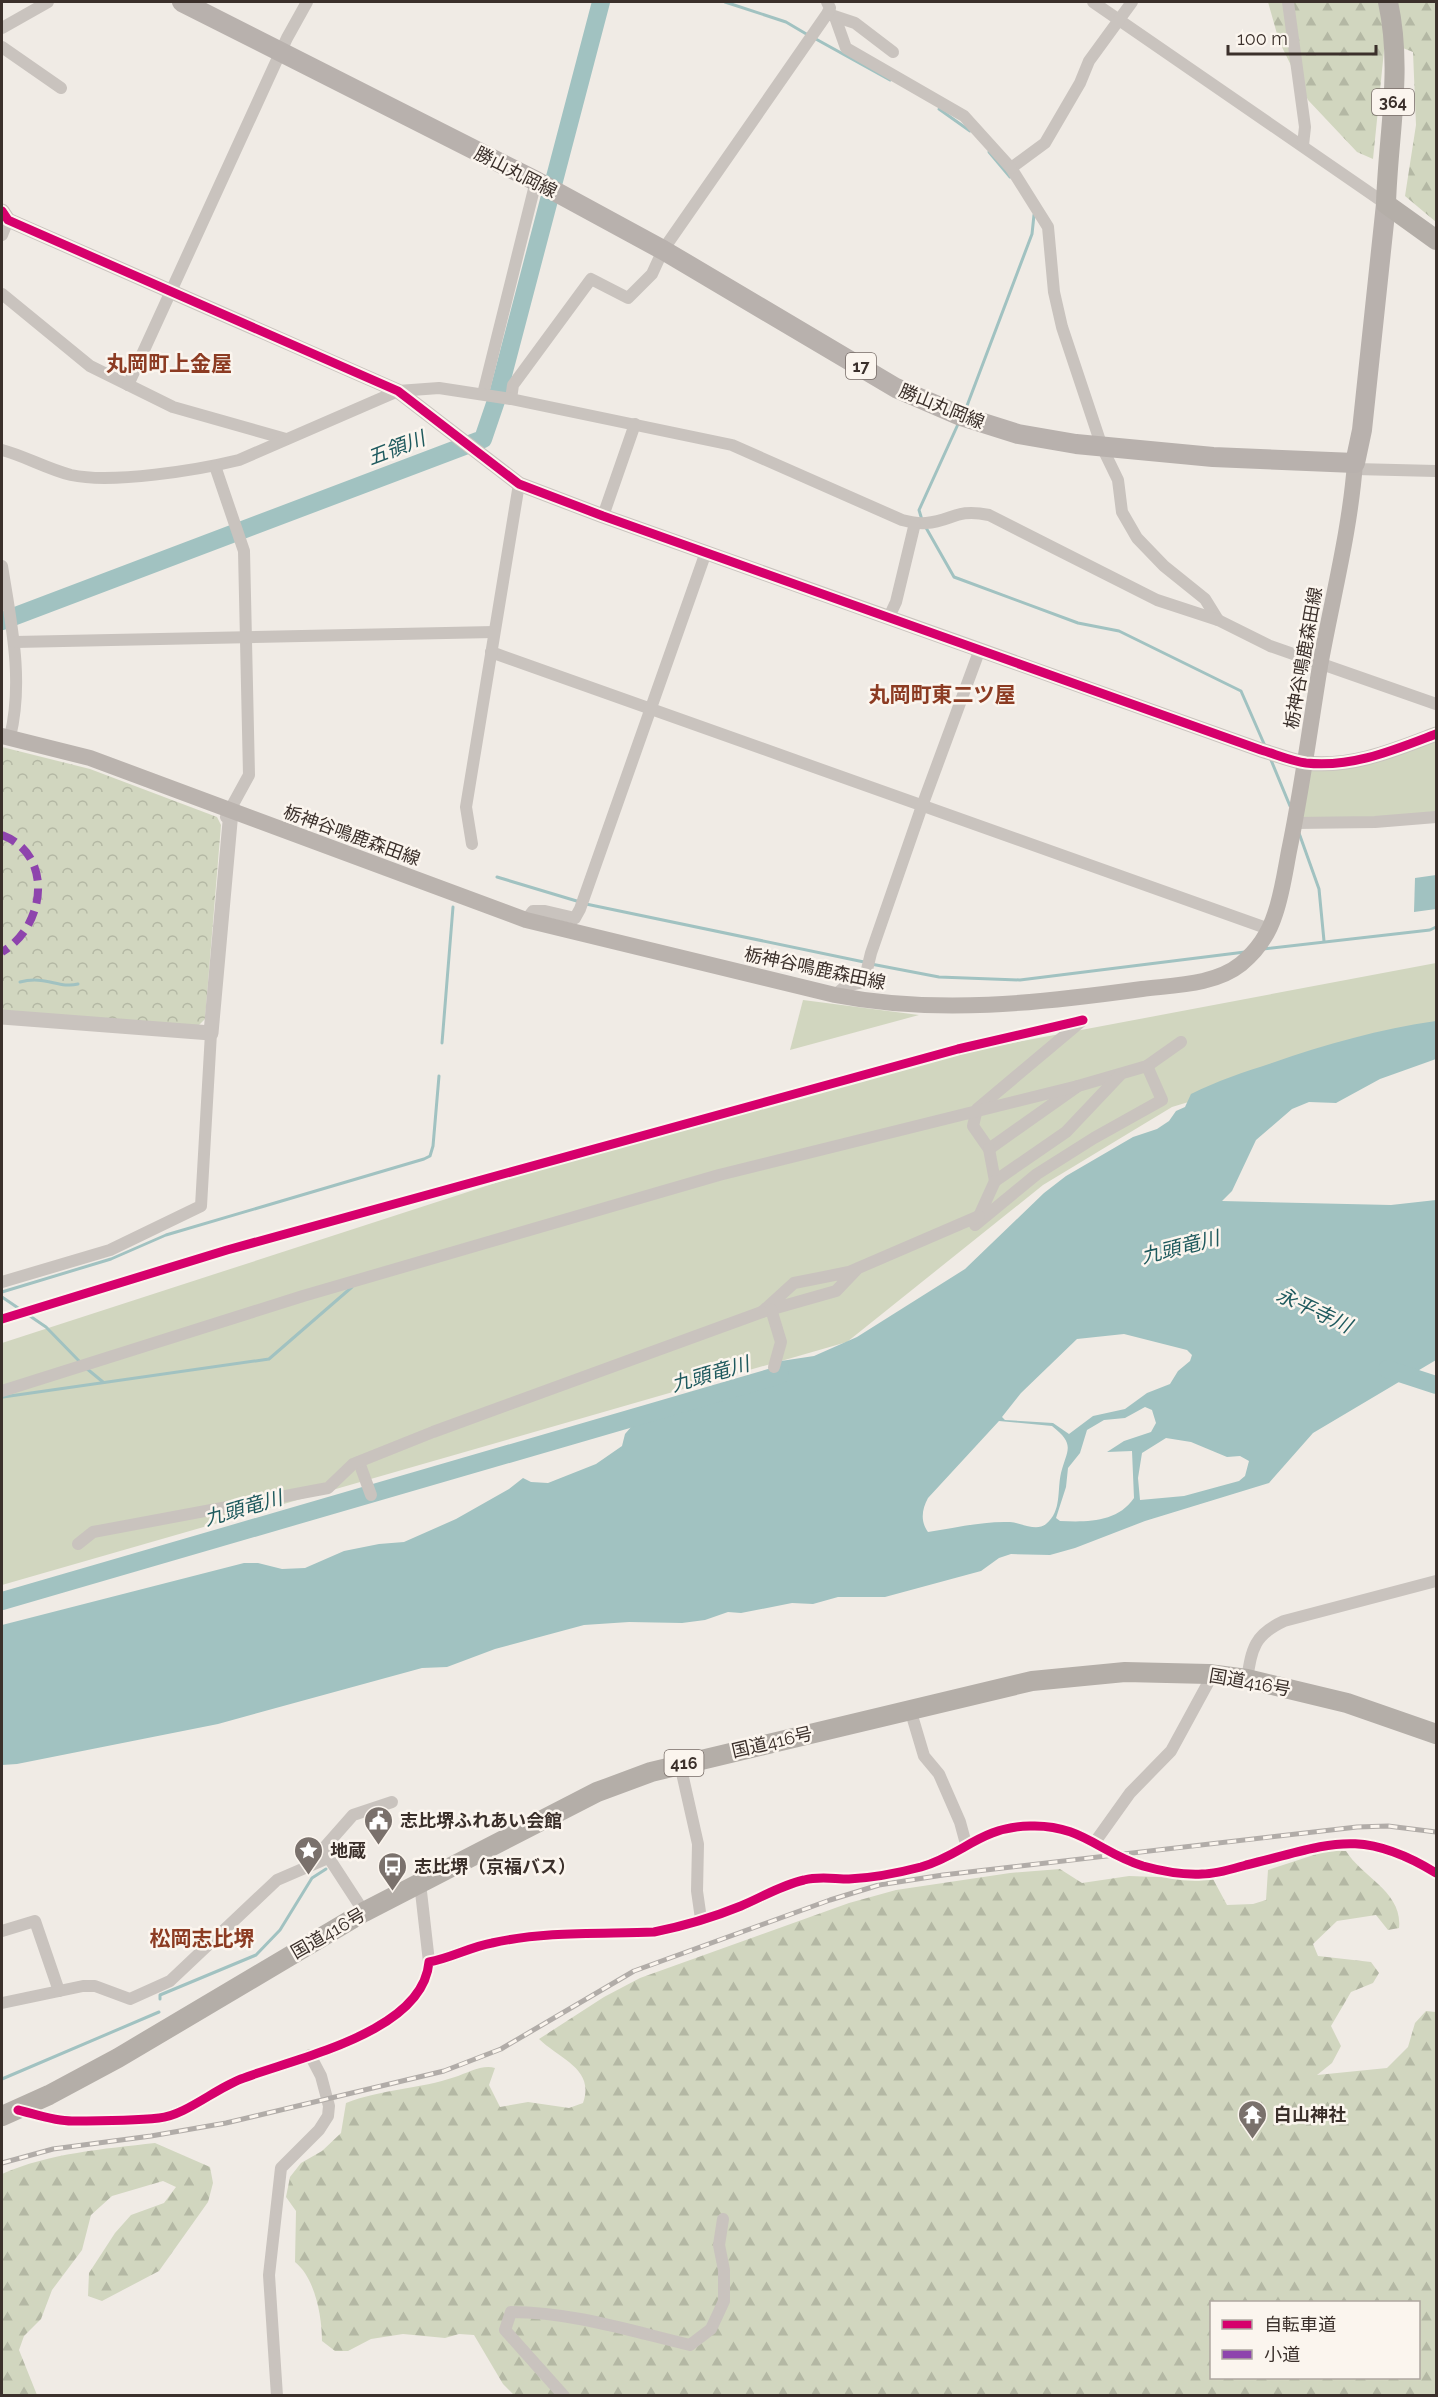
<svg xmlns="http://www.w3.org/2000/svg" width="1438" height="2397" viewBox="0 0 1438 2397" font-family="Raleway,'Noto Sans JP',sans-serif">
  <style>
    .grass { fill: #d1d6bf }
    .forest { fill: url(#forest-firs); fill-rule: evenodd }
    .park { fill: url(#park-crowns) }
    .water { fill: #a1c2c1; fill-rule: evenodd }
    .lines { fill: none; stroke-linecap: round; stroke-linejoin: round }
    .stream { stroke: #a1c2c1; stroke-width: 3 }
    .river { stroke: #a1c2c1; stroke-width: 18 }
    .minor { stroke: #c9c3be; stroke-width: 12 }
    .tertiary { stroke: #c9c3be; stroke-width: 15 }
    .secondary { stroke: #bab3ae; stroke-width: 16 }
    .primary { stroke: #b8b1ad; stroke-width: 20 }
    .trunk { stroke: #b4aea8; stroke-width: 20 }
    .rail-casing { stroke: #b1aca8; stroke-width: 5 }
    .rail { stroke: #fbf5ee; stroke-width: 3; stroke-dasharray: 9; stroke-linecap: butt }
    .quiet { stroke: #8e44ad; stroke-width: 8; stroke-dasharray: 15 8; stroke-linecap: butt }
    .cycleway-casing { stroke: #fbf5ee; stroke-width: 13 }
    .cycleway { stroke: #d6006c; stroke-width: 9 }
    .labels { text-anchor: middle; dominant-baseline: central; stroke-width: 5; stroke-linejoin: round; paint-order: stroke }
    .shield { fill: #fbf5ee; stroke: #756b66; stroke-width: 1.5 }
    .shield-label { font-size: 16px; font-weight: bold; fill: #3b302b }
    .street-label { font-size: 18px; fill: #3b302b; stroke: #fbf5ee }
    .poi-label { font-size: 18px; font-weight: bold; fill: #3b302b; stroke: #fbf5ee; text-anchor: start }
    .water-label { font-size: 20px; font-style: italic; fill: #1f5a5e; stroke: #fbf5ee }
    .quarter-label { font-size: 21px; font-weight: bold; fill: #8c3b22; stroke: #fbf5ee }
  </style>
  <defs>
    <pattern id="forest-firs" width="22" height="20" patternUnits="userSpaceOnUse" patternTransform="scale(1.5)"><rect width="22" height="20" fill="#d1d6bf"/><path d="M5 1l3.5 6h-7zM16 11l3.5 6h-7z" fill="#b4b8a4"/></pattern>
    <pattern id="park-crowns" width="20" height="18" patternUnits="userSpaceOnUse" patternTransform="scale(1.5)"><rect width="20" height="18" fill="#d1d6bf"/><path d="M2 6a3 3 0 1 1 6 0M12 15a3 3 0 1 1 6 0" fill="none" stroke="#b4b8a4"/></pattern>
  </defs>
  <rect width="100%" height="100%" fill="#f0ebe5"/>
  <g class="grass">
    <path d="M1436,736V817L1295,823L1305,763H1342Z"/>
    <path d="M1436,963V1027L1172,1107L1043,1185L847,1342L2,1585V1343L582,1155L949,1055Z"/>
    <path d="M803,1000L919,1015L790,1050Z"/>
  </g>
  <g class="forest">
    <path d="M1268,2H1436V222L1405,196L1416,125L1413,52L1385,41L1373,159L1357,152L1308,100L1279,41Z"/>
    <path d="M1326,1851H1346C1362,1877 1403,1892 1399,1928L1388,1930L1376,1915L1337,1921L1313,1944L1318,1956L1371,1962L1379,1973L1373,1983L1351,1992L1331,2026L1341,2046L1332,2063L1317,2075L1387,2068L1408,2047L1415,2023L1426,2011L1436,2012V2395H514L503,2384L474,2335L459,2334L445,2338L403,2334L371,2339L348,2351H335L322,2341C322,2316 315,2278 295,2262L296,2211L286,2197L290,2177L301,2163L322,2151L341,2133L346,2103C382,2089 420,2089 455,2077C467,2073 483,2064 495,2068L489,2085L500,2107L528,2102L569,2108L583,2103C595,2069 561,2060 539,2039L604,1997L640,1978L849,1903L896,1890L1010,1873L1060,1869L1082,1883L1129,1876L1213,1879L1227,1905L1253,1904L1266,1900L1268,1870ZM1212,2302H1418V2378H1212Z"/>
    <path d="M155,2143L210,2167L213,2183L208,2202L159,2271L102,2301L88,2296L89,2273L115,2233L131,2215L164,2203L176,2187L163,2181L112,2196L91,2215L82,2250L52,2290L41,2319L24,2336L19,2350L37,2395H2V2174C49,2153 104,2149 155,2143Z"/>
  </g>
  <path class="park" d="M2,747L90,769L217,817L221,825L205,1019L196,1028L2,1011Z"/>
  <g class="water">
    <path d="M1436,875V909L1414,912L1415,878Z"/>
    <path d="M1436,1021V1059L1380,1079L1336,1103L1309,1102L1292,1109L1256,1140L1232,1191L1222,1201L1391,1205L1436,1200V1360L1313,1433L1269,1483L1145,1521L1075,1548L1050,1555L1011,1554L999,1558L981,1571L885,1597H838L813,1604L792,1603L741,1613L728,1612L705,1620L682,1623L629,1622L584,1625L495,1649L447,1667L422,1668L218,1724L17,1764L2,1765V1625L244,1563H258L282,1569L305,1568L344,1551L379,1544L404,1542L456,1519L509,1489L523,1478L531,1482L548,1483L596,1464L622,1446L625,1434L638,1419L655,1409L708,1391L720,1394L741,1391L755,1385L781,1361L814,1356L857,1337L965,1269L1044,1193L1066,1176L1133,1137L1157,1129L1169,1121L1176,1111L1185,1107L1191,1094C1217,1081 1244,1072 1272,1063C1326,1044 1380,1029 1436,1021ZM1124,1334L1187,1350L1192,1355L1190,1361L1178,1371L1170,1384L1147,1393L1125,1409L1093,1416L1069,1434L1053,1423L1005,1420L1002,1417L1021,1393L1077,1339ZM1145,1407L1152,1410L1156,1423L1151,1432L1124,1441L1107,1452L1132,1451L1134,1498C1117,1523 1086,1522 1060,1521L1056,1518L1066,1487L1068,1468L1080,1453L1087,1430L1104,1420L1125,1418ZM999,1421L1052,1426C1076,1445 1067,1449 1061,1473C1057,1490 1062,1511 1046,1524C1036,1532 1022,1523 1010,1522C983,1521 955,1528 928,1532C920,1521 922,1509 928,1498ZM1166,1438L1191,1442L1227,1457L1240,1456L1249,1461L1245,1476L1239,1481L1184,1496L1140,1500L1138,1478L1142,1453Z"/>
  </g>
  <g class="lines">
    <g class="stream">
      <path d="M725,2L786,22L808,35"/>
      <path d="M814,38L890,80"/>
      <path d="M939,109L970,131"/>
      <path d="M989,152L1010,177"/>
      <path d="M965,411L1032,234L1034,215"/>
      <path d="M922,520L919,510L959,422"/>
      <path d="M925,526L954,577L1078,623L1119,631L1241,691L1265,746"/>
      <path d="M1271,760L1290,806"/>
      <path d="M1299,833L1319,889L1324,941"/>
      <path d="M497,877L580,902"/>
      <path d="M586,904L864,962"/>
      <path d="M1263,949L1430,930L1436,927"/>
      <path d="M871,964L939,977L1020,980L1245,952"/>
      <path d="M20,982C45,975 59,989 78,984"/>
      <path d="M442,1043L453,907"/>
      <path d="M2,1292L111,1259L166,1235L424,1159L430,1156L433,1146L439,1076"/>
      <path d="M2,1297L46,1327L81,1363"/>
      <path d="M86,1368L103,1382"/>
      <path d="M3,1397L269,1359L352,1287"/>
      <path d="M160,1999V1995L256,1955L280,1930L312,1878L326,1869"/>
      <path d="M2,2079L159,2012"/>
    </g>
    <g class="river">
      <path d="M2,621L483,439L497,398L601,2"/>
      <path d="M1387,1369L1436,1385"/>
      <path d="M2,1601L780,1375"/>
    </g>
    <g class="minor">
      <path d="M1093,2L1386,204"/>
      <path d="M1132,2L1089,61L1080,83L1045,143L1011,168L1048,227L1054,292L1062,327L1102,447L1118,480L1122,512L1137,538L1164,566L1205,599L1218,620"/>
      <path d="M1288,2L1305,127L1303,145"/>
      <path d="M831,15L855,23L893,52"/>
      <path d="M835,17L846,48L964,116L1011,168"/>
      <path d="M2,28L48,2"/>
      <path d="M2,47L61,88"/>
      <path d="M2,235L8,220"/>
      <path d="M2,294L90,366L173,407L286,439"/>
      <path d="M128,385L287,38L307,2"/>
      <path d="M483,394L536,181"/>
      <path d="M511,399L513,385L591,279L628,298L652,274L663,250L827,14L830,8L827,2"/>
      <path d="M2,450C25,456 47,469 71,475C112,484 198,470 239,460L398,391L439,388L511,399L732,445L902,520C910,522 918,524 926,523C953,521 955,508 989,515L1157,600L1218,620L1270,646L1436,704"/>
      <path d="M215,466L244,551L249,775L226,817"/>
      <path d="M1355,469L1436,471"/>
      <path d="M603,516L635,424"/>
      <path d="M2,566C11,623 24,680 10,737"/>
      <path d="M889,617L896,602L915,523"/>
      <path d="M15,642L494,632"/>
      <path d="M491,652L1269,929"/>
      <path d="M1295,823L1375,822L1436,817"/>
      <path d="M472,844L466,807L519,484"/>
      <path d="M526,920L533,911H545L575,918L580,909L706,552"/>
      <path d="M835,995L846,986L864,982L871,953L922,806L980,649"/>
      <path d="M1083,1020L977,1109L973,1126L989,1149L1078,1086L1147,1066L1181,1042"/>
      <path d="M989,1149L995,1181L1066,1132L1120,1075"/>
      <path d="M995,1181L975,1225L1037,1174L1094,1138L1162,1100L1147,1066"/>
      <path d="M858,1268L836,1291L762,1312L794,1283L849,1272L979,1216"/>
      <path d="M2,1282L110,1250L201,1206L211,1033"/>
      <path d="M771,1309L781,1342L774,1367"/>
      <path d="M2,1391L303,1296L719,1175L1078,1086"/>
      <path d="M359,1462L371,1495"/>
      <path d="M78,1544L93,1532L328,1488L353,1464L433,1432L762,1312"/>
      <path d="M1247,1679C1252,1648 1254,1635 1284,1621L1436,1581"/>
      <path d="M910,1709L924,1756L939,1774L960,1822L966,1844"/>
      <path d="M680,1764L698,1844L697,1891L701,1919"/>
      <path d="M1095,1842L1130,1793L1171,1751L1208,1683L1209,1674"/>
      <path d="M420,1883L429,1962"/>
      <path d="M364,1912L323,1849L353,1815L392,1802"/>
      <path d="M2,1931L35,1921L59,1991"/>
      <path d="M2,2003L83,1986H95L130,1999L170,1981L277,1880L328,1858"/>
      <path d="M18,2110C35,2114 54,2121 72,2121C99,2121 132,2121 159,2118C184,2116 215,2089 241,2079C295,2058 423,2033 429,1962C451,1958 470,1947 492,1943C545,1931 601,1934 654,1932C684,1926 714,1917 741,1906C762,1897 782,1885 804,1880C819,1876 834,1879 849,1879C872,1878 898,1873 921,1867C963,1855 980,1827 1030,1826C1081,1824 1100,1853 1143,1866C1161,1871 1184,1875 1202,1874C1217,1874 1232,1869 1246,1865C1327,1846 1358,1825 1436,1873"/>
      <path d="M277,2396L269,2275L281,2168L319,2130L328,2116L329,2106L321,2076L310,2055"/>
      <path d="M564,2396L505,2330L511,2312C572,2312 631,2331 690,2345L711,2329L724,2301V2270L719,2245L723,2219"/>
    </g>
    <g class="tertiary">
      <path d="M2,211L8,220L398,391L519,484L603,516L1261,750C1275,754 1291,761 1306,763C1352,768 1394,750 1436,734"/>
      <path d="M2,1017L211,1033L231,811"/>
    </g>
    <path class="secondary" d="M2,736L90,758L526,920L835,995C937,1015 1040,1003 1142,989C1174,985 1215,985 1241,964C1257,951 1269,933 1275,914C1282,894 1285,872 1289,851C1302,789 1310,727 1320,666C1332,599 1350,531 1355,463"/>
    <path class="primary" d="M182,2L536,181L663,250L896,388L961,416L1018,434L1076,444L1213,457L1355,463L1362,430L1386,204"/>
    <g class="trunk">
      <path d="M1388,2C1403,71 1388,134 1386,204L1436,240"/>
      <path d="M2,2116L49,2095L118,2058L364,1912L597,1792L651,1772L1032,1681L1125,1672L1209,1674L1247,1679L1347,1703L1436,1734"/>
    </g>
    <defs>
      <path id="rail" d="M2,2163L53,2149L151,2136L226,2123L444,2071L501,2049L634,1971L830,1900L879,1885L943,1875L1357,1827L1388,1826L1436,1832"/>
    </defs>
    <use href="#rail" class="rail-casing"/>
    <use href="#rail" class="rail"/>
    <path class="quiet" d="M2,835C55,855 45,927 2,952"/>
    <defs>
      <g id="cycleway">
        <path d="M2,211L8,220L398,391L519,484L603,516L1261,750C1275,754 1291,761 1306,763C1352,768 1394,750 1436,734"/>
        <path d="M2,1319L227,1250L958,1049L1083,1020"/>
        <path d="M18,2110C35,2114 54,2121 72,2121C99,2121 132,2121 159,2118C184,2116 215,2089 241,2079C295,2058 423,2033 429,1962C451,1958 470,1947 492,1943C545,1931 601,1934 654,1932C684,1926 714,1917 741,1906C762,1897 782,1885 804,1880C819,1876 834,1879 849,1879C872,1878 898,1873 921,1867C963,1855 980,1827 1030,1826C1081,1824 1100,1853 1143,1866C1161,1871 1184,1875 1202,1874C1217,1874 1232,1869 1246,1865C1327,1846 1358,1825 1436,1873"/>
      </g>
    </defs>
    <use href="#cycleway" class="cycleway-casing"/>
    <use href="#cycleway" class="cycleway"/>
  </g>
  <defs>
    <symbol id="civic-pin" viewBox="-11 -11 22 30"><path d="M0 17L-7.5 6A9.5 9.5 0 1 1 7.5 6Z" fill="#7a716c" stroke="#fbf5ee"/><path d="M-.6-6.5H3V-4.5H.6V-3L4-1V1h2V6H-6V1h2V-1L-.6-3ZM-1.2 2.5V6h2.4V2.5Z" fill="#fff"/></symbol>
    <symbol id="sight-pin" viewBox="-11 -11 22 30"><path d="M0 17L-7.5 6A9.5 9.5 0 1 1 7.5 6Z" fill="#7a716c" stroke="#fbf5ee"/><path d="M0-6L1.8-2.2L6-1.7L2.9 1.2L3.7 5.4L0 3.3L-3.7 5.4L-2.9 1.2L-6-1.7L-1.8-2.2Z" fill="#fff"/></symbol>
    <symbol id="bus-pin" viewBox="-11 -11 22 30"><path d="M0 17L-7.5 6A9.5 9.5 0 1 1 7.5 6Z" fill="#7a716c" stroke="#fbf5ee"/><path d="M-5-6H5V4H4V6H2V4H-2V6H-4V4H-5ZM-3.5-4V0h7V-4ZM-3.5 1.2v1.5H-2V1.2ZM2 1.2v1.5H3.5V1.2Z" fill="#fff"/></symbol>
    <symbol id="temple-pin" viewBox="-11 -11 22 30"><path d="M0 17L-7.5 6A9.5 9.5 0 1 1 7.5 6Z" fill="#7a716c" stroke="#fbf5ee"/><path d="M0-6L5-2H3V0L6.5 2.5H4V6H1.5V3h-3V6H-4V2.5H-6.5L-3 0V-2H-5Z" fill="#fff"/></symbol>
  </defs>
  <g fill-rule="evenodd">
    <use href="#civic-pin" x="362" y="1804" width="33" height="45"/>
    <use href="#sight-pin" x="292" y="1834" width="33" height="45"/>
    <use href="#bus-pin" x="376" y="1850" width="33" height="45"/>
    <use href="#temple-pin" x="1236" y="2098" width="33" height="45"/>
  </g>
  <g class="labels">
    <g class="shield">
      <rect x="1372" y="89" width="42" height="26" rx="4.5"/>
      <rect x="846" y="353" width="30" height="26" rx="4.5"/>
      <rect x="664.5" y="1750" width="39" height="26" rx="4.5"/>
    </g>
    <g class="shield-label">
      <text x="1393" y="102">364</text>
      <text x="861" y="366">17</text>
      <text x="684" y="1763">416</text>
    </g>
    <g class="street-label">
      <text transform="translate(516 172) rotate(27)">勝山丸岡線</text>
      <text transform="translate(942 406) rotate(22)">勝山丸岡線</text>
      <text transform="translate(1303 658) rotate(-80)">栃神谷鳴鹿森田線</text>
      <text transform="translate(352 835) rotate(20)">栃神谷鳴鹿森田線</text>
      <text transform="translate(815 968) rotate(12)">栃神谷鳴鹿森田線</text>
      <text transform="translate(1250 1682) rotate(10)">国道416号</text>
      <text transform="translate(772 1742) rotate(-13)">国道416号</text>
      <text transform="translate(328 1933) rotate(-30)">国道416号</text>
    </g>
    <g class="poi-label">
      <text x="400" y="1820">志比堺ふれあい会館</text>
      <text x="330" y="1850">地蔵</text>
      <text x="414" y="1866">志比堺（京福バス）</text>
      <text x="1274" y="2114">白山神社</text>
    </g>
    <g class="water-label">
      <text transform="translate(396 448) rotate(-21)">五領川</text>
      <text transform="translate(1180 1247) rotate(-14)">九頭竜川</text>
      <text transform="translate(1314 1310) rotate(25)">永平寺川</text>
      <text transform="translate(710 1374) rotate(-16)">九頭竜川</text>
      <text transform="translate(243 1508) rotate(-16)">九頭竜川</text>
    </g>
    <g class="quarter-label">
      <text x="169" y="363">丸岡町上金屋</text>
      <text x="942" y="694">丸岡町東二ツ屋</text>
      <text x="202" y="1938">松岡志比堺</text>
    </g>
  </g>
  <rect width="1438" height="2397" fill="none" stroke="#3b302b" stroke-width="6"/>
  <rect x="1210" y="2301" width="210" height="78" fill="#fbf5ee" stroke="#aea6a0" stroke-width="1.5"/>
  <rect x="1222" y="2320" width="30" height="9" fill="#d6006c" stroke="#aea6a0" stroke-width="1.5"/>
  <text x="1264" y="2331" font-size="18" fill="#3b302b">自転車道</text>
  <rect x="1222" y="2350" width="30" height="9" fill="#8e44ad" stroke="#aea6a0" stroke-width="1.5"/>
  <text x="1264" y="2361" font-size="18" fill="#3b302b">小道</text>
  <path d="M1228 45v9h148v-9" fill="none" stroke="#3b302b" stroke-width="3"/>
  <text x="1237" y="45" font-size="18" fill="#3b302b" stroke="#fbf5ee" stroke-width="4.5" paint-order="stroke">100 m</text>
</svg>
